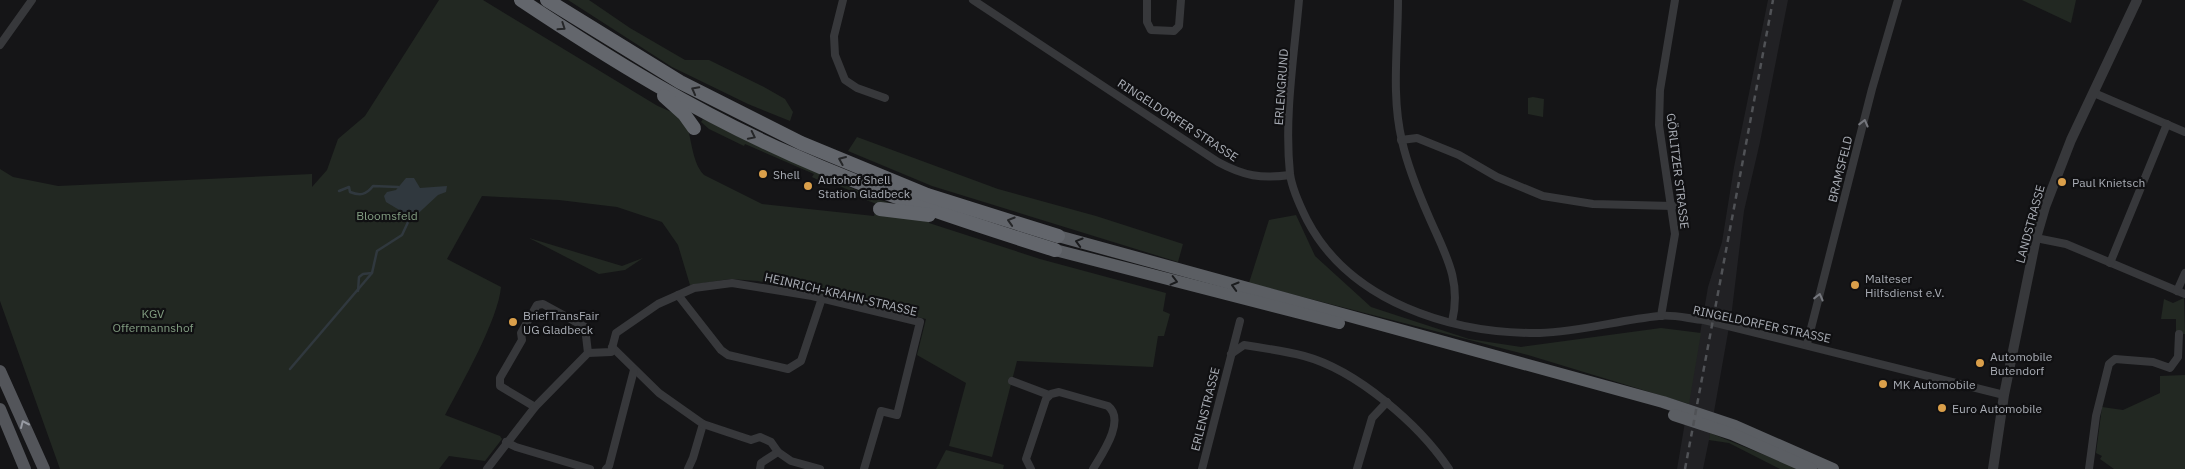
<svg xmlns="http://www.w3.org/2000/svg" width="2185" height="469" viewBox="0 0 2185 469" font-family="'IBM Plex Sans',sans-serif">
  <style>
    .built { fill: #212124 }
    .green { fill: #222822 }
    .water { fill: #30383e }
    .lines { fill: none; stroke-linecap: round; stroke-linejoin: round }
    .stream { stroke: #30383e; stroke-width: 2.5 }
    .minor { stroke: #37383b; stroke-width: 8 }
    .tertiary { stroke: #37383b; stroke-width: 10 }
    .primary { stroke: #53555a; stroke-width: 12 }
    .trunk { stroke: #5b5e63; stroke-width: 12 }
    .motorway { stroke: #63666c; stroke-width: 14 }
    .rail { stroke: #505256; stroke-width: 2.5; stroke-dasharray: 6 5; stroke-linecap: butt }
    .oneway { stroke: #252628 }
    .oneway2 { stroke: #76787e }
    .oneway3 { stroke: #1b1c1e }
    .oneway4 { stroke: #989ba3 }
    .poi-dot { fill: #da9f4a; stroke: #101012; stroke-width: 2 }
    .labels { text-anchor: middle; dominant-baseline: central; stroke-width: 4.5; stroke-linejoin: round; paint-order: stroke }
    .street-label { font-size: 12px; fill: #a9adb5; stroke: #101012 }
    .poi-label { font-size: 12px; fill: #a9adb5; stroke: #101012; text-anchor: start }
    .park-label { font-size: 12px; fill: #839e82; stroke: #101012 }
  </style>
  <rect width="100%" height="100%" fill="#151517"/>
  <path class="built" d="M1768,0H1788L1760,142L1744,211L1732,310L1709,440L1703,469H1677L1708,287L1722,242L1734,167Z"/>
  <g class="green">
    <path d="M439,0H483L656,105C663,109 674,112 681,117C693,127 689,160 704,175L762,204L874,216L875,212L929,218V223L1040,259L1166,293L1163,311L1170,314L1164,336H1158L1153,367L1017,361L992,457L949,446L966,383L917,355L926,319L758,281L730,279L690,285L678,245L662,222L617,207L559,200L482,196L447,259L501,287C498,320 462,383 445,415L500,436L502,439L485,461L449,456L439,469H60L0,301V169L13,177L58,186L312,174V187L327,170L338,139L365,116Z"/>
    <path d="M568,0H589L630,28L685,60H709L764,87L785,99L793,112L790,121L748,104L672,67Z"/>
    <path d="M2022,0H2076L2071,23Z"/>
    <path d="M1533,97L1544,99L1543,117L1528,114V98Z"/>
    <path d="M703,119L762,148L865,194L892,204L882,206L850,194L851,191L824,179L822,182L812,177L814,174L745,144L744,146L709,129L701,122Z"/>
    <path d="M857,137L998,189L1096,216L1183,244L1178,262L932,186L848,151Z"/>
    <path d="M1296,215L1315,256L1371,307L1469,339L1521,347L1661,328L1701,333L1689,404L1528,355L1249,283L1269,220Z"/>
    <path d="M529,238L622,266L643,258L625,270L599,274Z"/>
    <path d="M2184,298L2185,334H2176V319H2161L2164,299L2173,303Z"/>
    <path d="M2185,375V469H2114L2100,459L2102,456L2096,453L2102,407L2123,410L2160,393V376Z"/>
    <path d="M1710,433L1799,469H1780L1729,443L1709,440Z"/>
    <path d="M946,450L1004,465L1003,469H936Z"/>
  </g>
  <path class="water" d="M406,178H414L420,188L447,186L446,192L438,195L410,221L406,214L386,202L384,196L387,192L396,190Z"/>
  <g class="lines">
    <g class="stream">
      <path d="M339,191L349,187L350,192C360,196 366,195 373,186L398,187"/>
      <path d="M358,291L359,277L363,274L372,273"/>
      <path d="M290,369L372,273L377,251L402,235L409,220"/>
    </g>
    <g class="minor">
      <path d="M843,0L834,36L835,55L845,80L857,88L885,98"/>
      <path d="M973,0L1218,162C1244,176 1261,179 1290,175"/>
      <path d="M1147,0V22L1151,30L1174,31L1179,26L1181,0"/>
      <path d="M1299,0C1294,57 1284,116 1290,174C1292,189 1300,206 1307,220C1350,302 1451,334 1540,333C1580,332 1619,320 1659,316C1673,314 1690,319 1704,320L2004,395"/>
      <path d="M1398,0C1398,47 1391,95 1402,141C1408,168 1418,192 1429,217C1445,254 1462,280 1452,322"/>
      <path d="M0,45L32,0"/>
      <path d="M2094,93L2185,132"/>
      <path d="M1401,140L1417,138L1459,155L1497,177L1543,196L1593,204L1673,206"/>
      <path d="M2036,238L2066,244L2185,294"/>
      <path d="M2110,263L2167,124"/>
      <path d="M2177,291L2185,273"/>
      <path d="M678,295L721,350L728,355L788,369L801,361L822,298"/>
      <path d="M1661,316L1675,234L1659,125L1660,90L1675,0"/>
      <path d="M1807,344L1872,89L1898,0"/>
      <path d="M612,347L659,393L703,424L693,458L688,469"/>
      <path d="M1231,354L1244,345C1264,348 1284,351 1304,356C1356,370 1419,424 1449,469"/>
      <path d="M1012,381L1049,395"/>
      <path d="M535,407L500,386V378L522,340L521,333L537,305L543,304L585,327L588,353"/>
      <path d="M703,424L751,440L760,437L771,442L778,452L791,461L820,469"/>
      <path d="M506,442L516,447L590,469"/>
      <path d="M487,469L535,407L588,353L611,352L616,333L658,304L694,288L732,283L812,296L920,322L897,415L881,411L864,469"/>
      <path d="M606,469L609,466L634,370"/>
      <path d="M760,469L761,463L778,452"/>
      <path d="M1031,469L1026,459L1046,399L1051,394L1059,392L1108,406C1126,420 1102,454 1093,469"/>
      <path d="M1202,469L1240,321"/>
      <path d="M1357,469L1372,418L1387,402"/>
      <path d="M2089,469L2096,416L2109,364L2115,359L2153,362L2170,368L2178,357L2179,334"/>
    </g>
    <path class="tertiary" d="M1993,469L2004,395L2036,238L2045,207L2071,140L2137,0"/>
    <g class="primary">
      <path d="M0,371L44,469"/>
      <path d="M0,409L25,469"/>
    </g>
    <g class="trunk">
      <path d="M1058,236L1663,402L1735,426L1833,469"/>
      <path d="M1055,250L1339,323"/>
      <path d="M1674,415L1732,434L1811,469"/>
    </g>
    <g class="motorway">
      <path d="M521,0C608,58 697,113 793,155C878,193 966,222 1055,250"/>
      <path d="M547,0L680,82L801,143L927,195L1058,236"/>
      <path d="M664,96L684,114L694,128"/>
      <path d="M880,209L929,215"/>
    </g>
    <path class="rail" d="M1685,469L1773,0"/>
  </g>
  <defs><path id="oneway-chevron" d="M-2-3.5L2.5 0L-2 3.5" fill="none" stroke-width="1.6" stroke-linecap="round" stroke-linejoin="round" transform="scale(1.25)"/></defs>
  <g class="oneway">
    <use href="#oneway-chevron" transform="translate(562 27) rotate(34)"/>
    <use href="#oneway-chevron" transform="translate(695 90) rotate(-152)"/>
    <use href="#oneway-chevron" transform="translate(752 136) rotate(26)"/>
    <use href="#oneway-chevron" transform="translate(842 160) rotate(-157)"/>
    <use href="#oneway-chevron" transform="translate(1011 221) rotate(-163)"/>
  </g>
  <g class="oneway2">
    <use href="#oneway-chevron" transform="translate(1864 123) rotate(-76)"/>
    <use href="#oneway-chevron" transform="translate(1819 297) rotate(-76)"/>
  </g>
  <g class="oneway3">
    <use href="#oneway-chevron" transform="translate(1079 242) rotate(-164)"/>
    <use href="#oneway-chevron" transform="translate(1174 281) rotate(14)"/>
    <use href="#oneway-chevron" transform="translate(1235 286) rotate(-164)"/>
  </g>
  <use class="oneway4" href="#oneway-chevron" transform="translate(24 424) rotate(-114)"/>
  <g class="poi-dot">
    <circle cx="763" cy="174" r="5"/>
    <circle cx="2062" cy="182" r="5"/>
    <circle cx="808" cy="186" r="5"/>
    <circle cx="1855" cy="285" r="5"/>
    <circle cx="513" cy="322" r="5"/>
    <circle cx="1980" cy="363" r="5"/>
    <circle cx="1883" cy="384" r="5"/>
    <circle cx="1942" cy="408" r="5"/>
  </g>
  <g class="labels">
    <g class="street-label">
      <text transform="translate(1281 87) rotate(-86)">ERLENGRUND</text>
      <text transform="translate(1178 120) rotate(33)">RINGELDORFER STRASSE</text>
      <text transform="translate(1840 169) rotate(-76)">BRAMSFELD</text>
      <text transform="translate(1678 171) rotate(83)">GÖRLITZER STRASSE</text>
      <text transform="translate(2030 224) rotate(-75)">LANDSTRASSE</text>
      <text transform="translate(841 294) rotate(13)">HEINRICH-KRAHN-STRASSE</text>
      <text transform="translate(1762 324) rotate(12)">RINGELDORFER STRASSE</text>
      <text transform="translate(1205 409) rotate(-76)">ERLENSTRASSE</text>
    </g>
    <g class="poi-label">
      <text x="773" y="174">Shell</text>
      <text x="818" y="179">Autohof Shell<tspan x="818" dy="14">Station Gladbeck</tspan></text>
      <text x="2072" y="182">Paul Knietsch</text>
      <text x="1865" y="278">Malteser<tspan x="1865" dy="14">Hilfsdienst e.V.</tspan></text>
      <text x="523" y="315">BriefTransFair<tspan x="523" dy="14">UG Gladbeck</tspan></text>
      <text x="1990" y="356">Automobile<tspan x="1990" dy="14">Butendorf</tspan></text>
      <text x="1893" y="384">MK Automobile</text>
      <text x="1952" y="408">Euro Automobile</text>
    </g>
    <g class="park-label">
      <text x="387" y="215">Bloomsfeld</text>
      <text x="153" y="313">KGV<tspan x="153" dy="14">Offermannshof</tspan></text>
    </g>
  </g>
</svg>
